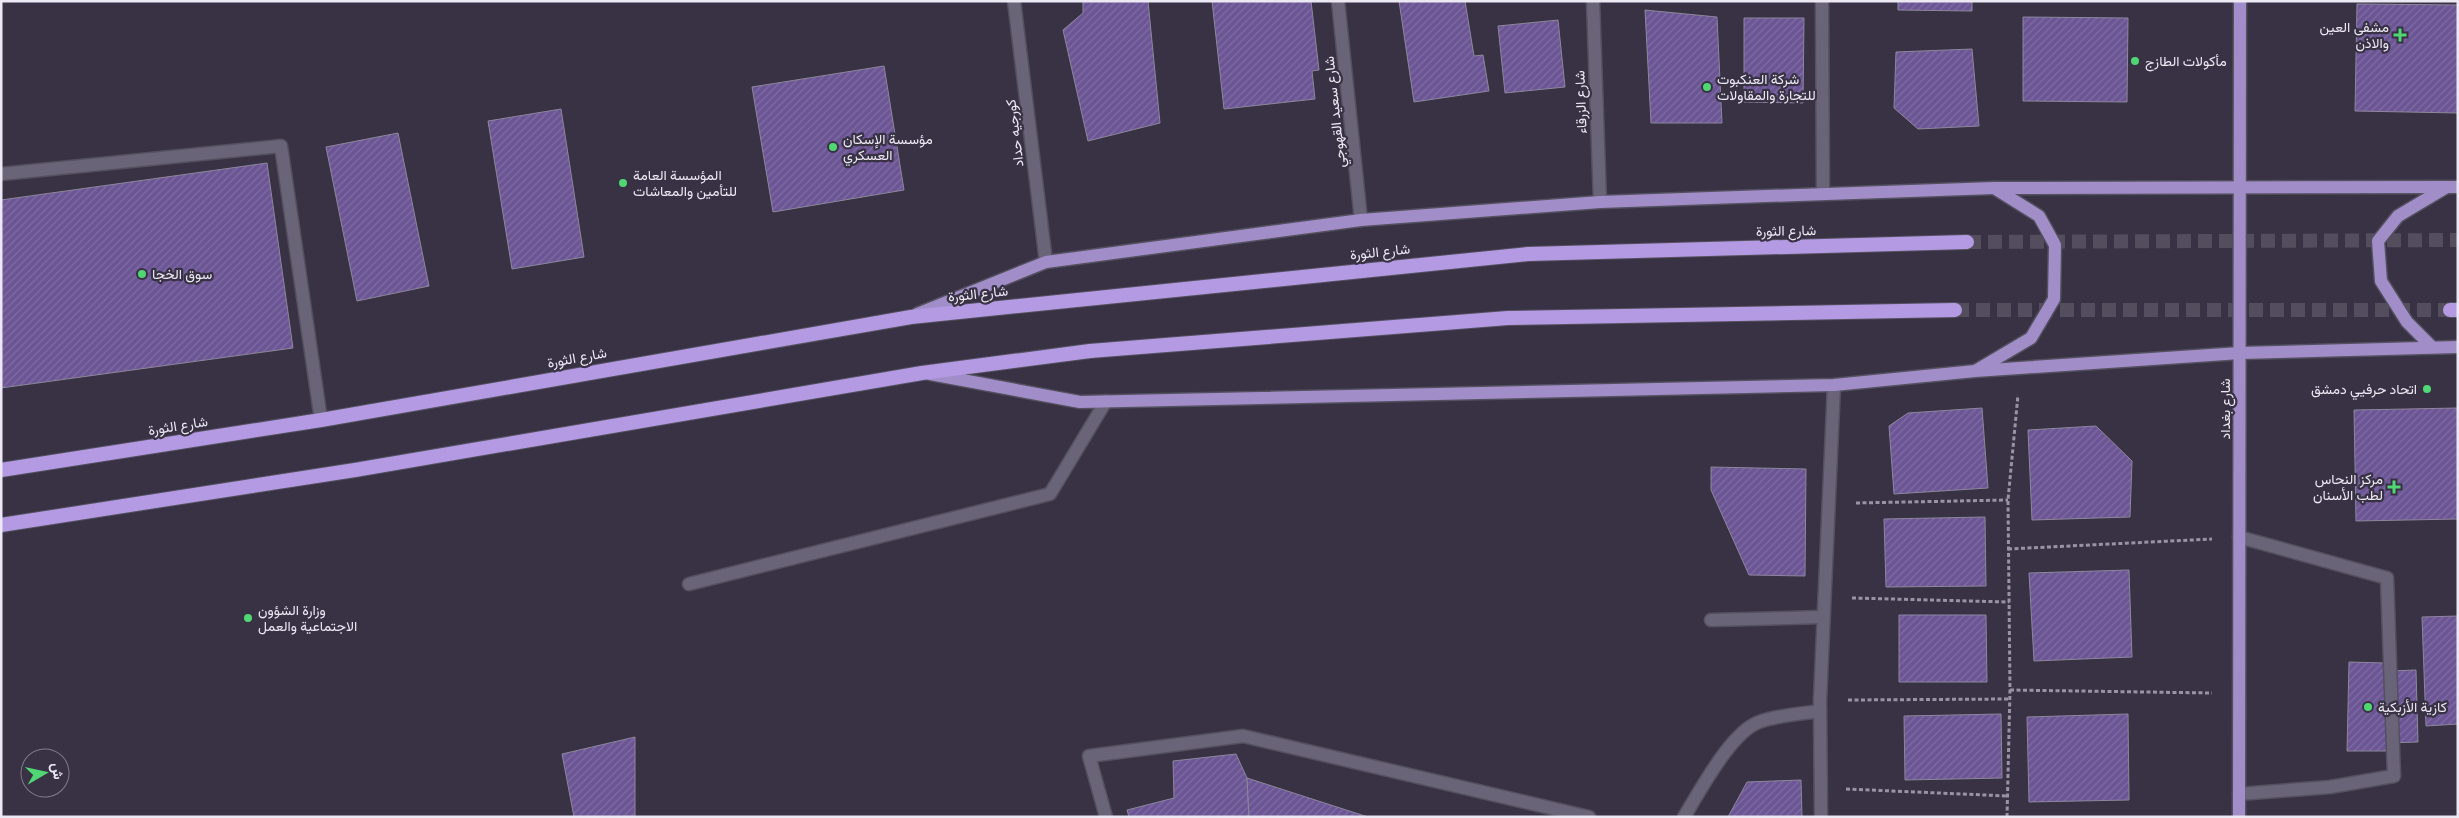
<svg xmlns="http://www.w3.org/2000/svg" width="2459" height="818" viewBox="0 0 2459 818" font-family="'Fira Sans Condensed',Vazirmatn,sans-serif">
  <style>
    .building { fill: url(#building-hatch); stroke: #8d879c }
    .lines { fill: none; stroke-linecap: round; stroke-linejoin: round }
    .trunk-tunnel { stroke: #534d5e; stroke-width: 14; stroke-dasharray: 14 7; stroke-linecap: butt }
    .service-casing { stroke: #54505f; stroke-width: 15 }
    .minor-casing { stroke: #54505f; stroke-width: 15 }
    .primary-casing { stroke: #54505f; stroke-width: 15 }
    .trunk-casing { stroke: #54505f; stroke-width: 16 }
    .path { stroke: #9994a3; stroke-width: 3; stroke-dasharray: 4 2.5; stroke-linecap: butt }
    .service { stroke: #6a6478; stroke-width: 12 }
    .minor { stroke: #6a6478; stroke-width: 12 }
    .primary { stroke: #a18dc8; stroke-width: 12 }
    .trunk { stroke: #b39ae2; stroke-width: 14 }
    .poi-dot { fill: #51d674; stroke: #383244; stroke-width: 2 }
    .labels { text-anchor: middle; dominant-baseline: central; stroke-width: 4.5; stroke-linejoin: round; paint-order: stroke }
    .poi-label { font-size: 14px; fill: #ece8f4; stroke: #383244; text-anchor: start }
    .street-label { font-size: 14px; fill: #ece8f4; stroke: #383244 }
  </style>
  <defs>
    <pattern id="building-hatch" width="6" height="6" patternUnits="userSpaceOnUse" patternTransform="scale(1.25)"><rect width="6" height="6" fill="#6b5594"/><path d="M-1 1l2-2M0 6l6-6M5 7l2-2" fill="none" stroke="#806da4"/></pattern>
  </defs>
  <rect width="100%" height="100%" fill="#383244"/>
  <g class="building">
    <path d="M1083,1H1148L1160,123L1088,141L1063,30L1083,13Z"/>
    <path d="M1212,1H1311L1319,70L1312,71L1315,99L1224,109Z"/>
    <path d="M1399,1H1465L1474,56L1483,55L1489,91L1414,102Z"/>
    <path d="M1898,1H1972V11L1898,10Z"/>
    <path d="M2357,4L2458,5V113L2355,111Z"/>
    <path d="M1645,10L1717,17L1722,123H1651Z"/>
    <path d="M2023,17L2128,18L2127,102L2023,101Z"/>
    <path d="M1744,18H1804L1803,103L1744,102Z"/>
    <path d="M1558,20L1565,87L1505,93L1498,26Z"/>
    <path d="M1972,49L1979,126L1918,129L1894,108L1896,52Z"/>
    <path d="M884,66L904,190L773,212L752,87Z"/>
    <path d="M561,109L584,257L512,269L488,121Z"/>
    <path d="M398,133L429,286L357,301L326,147Z"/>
    <path d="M267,163L293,348L1,388V200Z"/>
    <path d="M1982,408L1988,488L1894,494L1889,426L1908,413Z"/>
    <path d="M2458,408V519L2356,521L2354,410Z"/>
    <path d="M2096,426L2132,461L2130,517L2032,520L2028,430Z"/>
    <path d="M1711,467L1806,469L1805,576L1749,575L1711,490Z"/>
    <path d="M1985,517L1986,586L1886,587L1884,519Z"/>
    <path d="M2129,570L2132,657L2034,661L2029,573Z"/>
    <path d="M1899,615H1986L1987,682H1899Z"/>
    <path d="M2458,616V724L2426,726L2422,617Z"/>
    <path d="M2349,662L2386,663L2388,671L2416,670L2418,742L2388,743L2386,751H2347Z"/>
    <path d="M2001,714L2002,778L1905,780L1904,716Z"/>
    <path d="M2128,714L2129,800L2029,802L2027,717Z"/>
    <path d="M635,737V817H574L562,754Z"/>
    <path d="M1236,754L1247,778L1249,817H1129L1127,810L1174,798L1173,761Z"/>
    <path d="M1247,778L1368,817H1249Z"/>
    <path d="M1801,780L1802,817H1728L1747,782Z"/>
  </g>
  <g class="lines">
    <g class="trunk-tunnel">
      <path d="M1967,242L2458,240"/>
      <path d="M1955,310H2450"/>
    </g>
    <defs>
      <g id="service">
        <path d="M689,584L1050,494L1106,401"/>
        <path d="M1711,620L1823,617"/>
        <path d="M2239,794L2330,787L2394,776L2387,578L2239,537"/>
      </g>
      <g id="minor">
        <path d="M1014,1L1046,262"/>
        <path d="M1338,1L1361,220"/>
        <path d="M1593,1L1600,202"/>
        <path d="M1822,1L1823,194"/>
        <path d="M1,174L281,146L321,420"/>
        <path d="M1106,817L1089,756L1243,736L1589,817"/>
        <path d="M1684,817C1700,791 1731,732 1759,722C1778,715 1800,714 1820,711"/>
        <path d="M1821,817L1820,700L1834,385"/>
      </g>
      <g id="primary">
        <path d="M917,314L1046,262L1361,220L1600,202L1994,188L2458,187"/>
        <path d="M2431,346L2407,322L2381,281L2378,241L2398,216L2445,188"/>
        <path d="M1977,370L2031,338L2054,299L2055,245L2039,216L1994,188"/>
        <path d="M930,374L1080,402L1834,385L1975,371L2240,353L2458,347"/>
        <path d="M2239,817L2240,1"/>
      </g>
      <g id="trunk">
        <path d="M2450,310H2458"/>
        <path d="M1,470L321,420L911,317L1528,254L1967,242"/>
        <path d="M1,525L355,470L922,373L1090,351L1508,318L1955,310"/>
      </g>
    </defs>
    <use href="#service" class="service-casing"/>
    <use href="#minor" class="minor-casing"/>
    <use href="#primary" class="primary-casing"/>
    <use href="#trunk" class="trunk-casing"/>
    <g class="path">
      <path d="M1856,503L2008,500"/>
      <path d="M2008,549L2212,539"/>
      <path d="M1852,598L2009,602"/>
      <path d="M2010,690L2212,693"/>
      <path d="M1848,700L2010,699"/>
      <path d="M1846,789L2008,796"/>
      <path d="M2007,817L2010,690L2008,500L2018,395"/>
    </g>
    <use href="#service" class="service"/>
    <use href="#minor" class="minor"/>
    <use href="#primary" class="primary"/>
    <use href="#trunk" class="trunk"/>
  </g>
  <g class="poi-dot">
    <path d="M2397.5 27.5h5v5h5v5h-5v5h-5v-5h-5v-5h5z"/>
    <circle cx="2135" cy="61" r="5"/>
    <circle cx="1707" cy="87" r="5"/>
    <circle cx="833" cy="147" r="5"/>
    <circle cx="623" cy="183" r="5"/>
    <circle cx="142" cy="274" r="5"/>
    <circle cx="2427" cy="389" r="5"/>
    <path d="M2391.5 479.5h5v5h5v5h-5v5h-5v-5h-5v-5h5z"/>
    <circle cx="248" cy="618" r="5"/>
    <circle cx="2368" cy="707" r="5"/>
  </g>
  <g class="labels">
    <g class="poi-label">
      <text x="2389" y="27" text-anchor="end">مشفى العين<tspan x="2389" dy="16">والاذن</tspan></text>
      <text x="2145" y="61">مأكولات الطازج</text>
      <text x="1717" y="79">شركة العنكبوت<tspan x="1717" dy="16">للتجارة والمقاولات</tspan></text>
      <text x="843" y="139">مؤسسة الإسكان<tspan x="843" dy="16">العسكري</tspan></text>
      <text x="633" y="175">المؤسسة العامة<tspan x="633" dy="16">للتأمين والمعاشات</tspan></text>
      <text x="152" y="274">سوق الخجا</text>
      <text x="2417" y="389" text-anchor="end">اتحاد حرفيي دمشق</text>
      <text x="2383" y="479" text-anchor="end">مركز النحاس<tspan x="2383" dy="16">لطب الأسنان</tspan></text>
      <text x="258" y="610">وزارة الشؤون<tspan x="258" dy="16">الاجتماعية والعمل</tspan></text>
      <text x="2378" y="707">كازية الأزبكية</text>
    </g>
    <g class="street-label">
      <text transform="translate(1581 102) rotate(-92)">شارع الزرقاء</text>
      <text transform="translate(1335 112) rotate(-96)">شارع سعيد القهوجي</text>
      <text transform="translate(1015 133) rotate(-97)">كورجيه حداد</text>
      <text transform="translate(1786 231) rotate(-1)">شارع الثورة</text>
      <text transform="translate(1380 252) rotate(-6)">شارع الثورة</text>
      <text transform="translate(978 294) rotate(-6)">شارع الثورة</text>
      <text transform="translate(577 358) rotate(-10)">شارع الثورة</text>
      <text transform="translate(2225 409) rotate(-90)">شارع بغداد</text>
      <text transform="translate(178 426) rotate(-9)">شارع الثورة</text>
    </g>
  </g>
  <rect width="2459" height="818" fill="none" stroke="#ece8f4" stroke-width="5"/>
  <g transform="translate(45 773) rotate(81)"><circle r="24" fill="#383244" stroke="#807b8a"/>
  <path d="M0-4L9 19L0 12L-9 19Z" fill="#51d674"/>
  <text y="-8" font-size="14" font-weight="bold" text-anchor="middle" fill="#ece8f4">ش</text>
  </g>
</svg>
